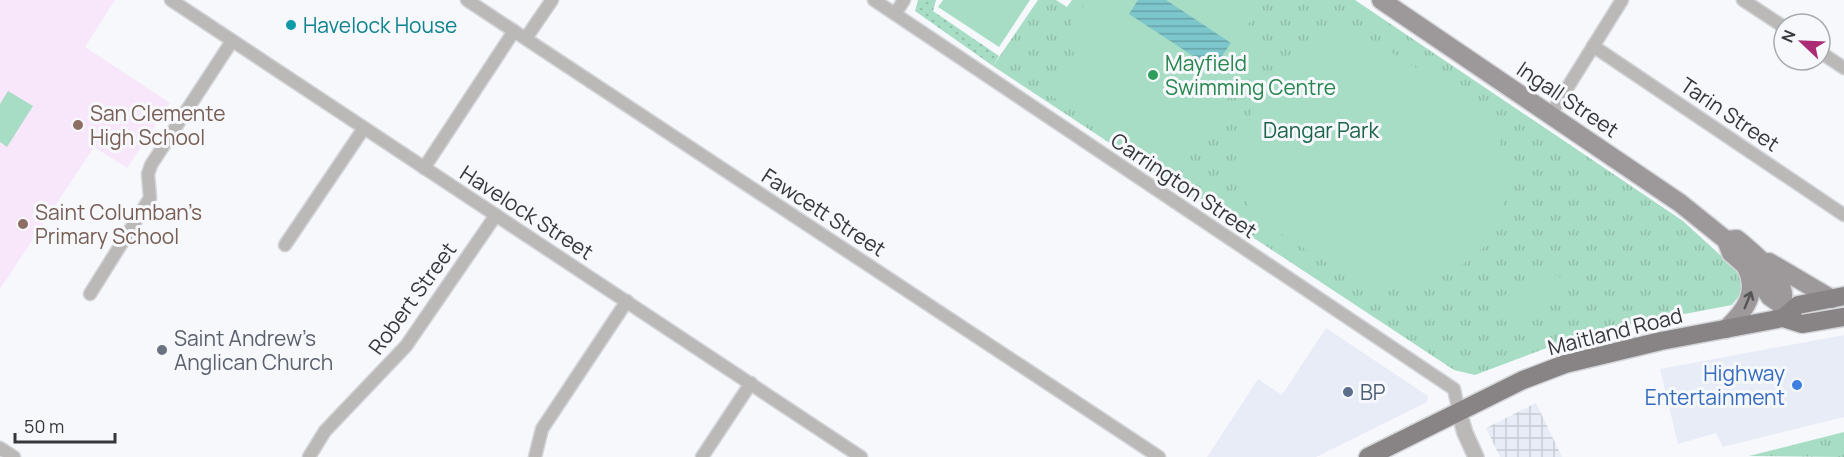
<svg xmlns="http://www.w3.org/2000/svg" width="1844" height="457" viewBox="0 0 1844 457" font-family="Manrope,sans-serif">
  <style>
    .built { fill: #e7ecf7 }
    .industrial { fill: url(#industrial-grid) }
    .education { fill: #f8e7fa }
    .grass { fill: url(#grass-dots) }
    .park { fill: url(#park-tufts) }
    .garden { fill: #a7ddc4 }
    .water { fill: url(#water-rules) }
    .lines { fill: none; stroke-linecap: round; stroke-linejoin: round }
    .minor-casing { stroke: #d3d5d9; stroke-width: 15 }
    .tertiary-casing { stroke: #d3d5d9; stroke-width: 18 }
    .secondary-casing { stroke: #d3d5d9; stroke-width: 21 }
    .primary-casing { stroke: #d3d5d9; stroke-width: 21 }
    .minor { stroke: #bbb8b8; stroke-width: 12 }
    .tertiary { stroke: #bbb8b8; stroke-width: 15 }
    .secondary { stroke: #9d999a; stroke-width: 18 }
    .primary { stroke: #888384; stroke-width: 18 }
    .oneway { stroke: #555456 }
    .culture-dot { fill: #0f9aa8; stroke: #f6f8fc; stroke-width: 2 }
    .leisure-dot { fill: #2e9e5b; stroke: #f6f8fc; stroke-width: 2 }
    .education-dot { fill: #8d6e63; stroke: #f6f8fc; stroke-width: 2 }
    .worship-dot { fill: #6b7280; stroke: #f6f8fc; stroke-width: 2 }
    .shop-dot { fill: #3f7fe0; stroke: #f6f8fc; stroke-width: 2 }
    .service-dot { fill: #5c6f8a; stroke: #f6f8fc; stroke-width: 2 }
    .labels { text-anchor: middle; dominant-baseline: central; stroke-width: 6; stroke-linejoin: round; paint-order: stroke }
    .culture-label { font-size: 21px; fill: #0d838f; stroke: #f6f8fc; text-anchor: start }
    .leisure-label { font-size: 21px; fill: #27864d; stroke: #f6f8fc; text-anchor: start }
    .street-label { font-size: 21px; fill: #363739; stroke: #f6f8fc }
    .education-label { font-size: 21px; fill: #785e54; stroke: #f6f8fc; text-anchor: start }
    .park-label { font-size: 21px; fill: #1b6349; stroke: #f6f8fc }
    .worship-label { font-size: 21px; fill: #5b616d; stroke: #f6f8fc; text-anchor: start }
    .shop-label { font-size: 21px; fill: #366cbe; stroke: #f6f8fc; text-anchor: end }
    .service-label { font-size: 21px; fill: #4e5e75; stroke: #f6f8fc; text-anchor: start }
  </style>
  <defs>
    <pattern id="industrial-grid" width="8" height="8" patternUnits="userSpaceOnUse" patternTransform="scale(1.5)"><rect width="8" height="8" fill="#e7ecf7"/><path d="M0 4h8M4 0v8" fill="none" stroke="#c7cbd4"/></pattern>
    <pattern id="grass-dots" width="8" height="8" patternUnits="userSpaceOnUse" patternTransform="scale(1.5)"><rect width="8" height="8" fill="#a7ddc4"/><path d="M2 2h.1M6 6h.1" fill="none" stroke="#90bea9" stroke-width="1.8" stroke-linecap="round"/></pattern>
    <pattern id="park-tufts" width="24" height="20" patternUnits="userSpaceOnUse" patternTransform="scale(1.5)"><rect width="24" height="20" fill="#a7ddc4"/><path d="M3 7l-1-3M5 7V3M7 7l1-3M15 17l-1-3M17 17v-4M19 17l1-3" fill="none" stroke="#90bea9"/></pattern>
    <pattern id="water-rules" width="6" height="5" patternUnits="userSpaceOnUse" patternTransform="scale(1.5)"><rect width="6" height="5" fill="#7dc7cc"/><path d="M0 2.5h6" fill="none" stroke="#67a2a7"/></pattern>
  </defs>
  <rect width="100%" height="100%" fill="#f6f8fc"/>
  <g class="built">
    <path d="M1326,328L1428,396L1427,402L1316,457H1207L1258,379L1282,395Z"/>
    <path d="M1844,335V417L1723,447L1716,433L1678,444L1660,369Z"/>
  </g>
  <path class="industrial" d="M1536,403L1562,457H1500L1486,428Z"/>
  <path class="education" d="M0,0H115L85,47L170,103L127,168L94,147L0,289Z"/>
  <path class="grass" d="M918,0H936L933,11L999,56L993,66L915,11Z"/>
  <g class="park">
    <path d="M1038,0H1056L1067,7L1072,0H1355L1683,221L1742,275L1746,287L1732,305L1589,332L1475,375L1454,370L993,66Z"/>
    <path d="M1844,432V457L1749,456Z"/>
  </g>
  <g class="garden">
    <path d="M943,0H1030L999,47L938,7Z"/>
    <path d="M1088,0H1228L1253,17L1242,34L1262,47L1176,178L1049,94L1074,57L1072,23Z"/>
    <path d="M1337,30L1361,33L1438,82L1485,114L1496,136L1507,161L1506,190L1499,220L1485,246L1452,273L1413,285H1363L1257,219L1236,185L1235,162L1240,137L1264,86L1286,61L1312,40Z"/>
    <path d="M8,91L33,106L7,147L0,142V104Z"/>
    <path d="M1547,272L1559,276L1564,283L1559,300L1508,325L1497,299Z"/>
  </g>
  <path class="water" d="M1138,0H1166L1231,43L1213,69L1129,14Z"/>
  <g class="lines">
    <defs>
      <g id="minor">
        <path d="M171,0L861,457"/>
        <path d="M467,0L1159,457"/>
        <path d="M874,0L1454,389L1459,412"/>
        <path d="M1743,0L1784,27"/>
        <path d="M895,14L904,0"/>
        <path d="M526,38L552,0"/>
        <path d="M1593,46L1844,215"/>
        <path d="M1820,52L1844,68"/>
        <path d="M1551,114L1622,0"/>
        <path d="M424,168L514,31"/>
        <path d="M285,245L364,128"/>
        <path d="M90,294L150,198L148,174L151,165L232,41"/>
        <path d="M0,448L14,457"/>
        <path d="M309,457L325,431L406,346L496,215"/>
        <path d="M535,457L542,429L627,301"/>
        <path d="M702,457L751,383"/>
      </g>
      <path id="tertiary" d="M1459,412L1465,433L1476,457"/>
      <g id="secondary">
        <path d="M1381,0L1680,203L1726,240L1731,253L1755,274L1770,297L1780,304"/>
        <path d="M1726,240L1737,239C1750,250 1782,276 1783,293C1784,300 1780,304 1782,312"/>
        <path d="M1769,262L1832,299"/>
        <path d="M1726,329C1745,311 1759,293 1746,267"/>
      </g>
      <g id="primary">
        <path d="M1783,318L1798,305L1844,296"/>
        <path d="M1368,457L1523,380L1565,364L1661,341L1783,318L1802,324L1844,317"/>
      </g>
    </defs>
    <use href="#minor" class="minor-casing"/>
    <use href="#tertiary" class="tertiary-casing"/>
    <use href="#secondary" class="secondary-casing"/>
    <use href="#primary" class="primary-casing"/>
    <use href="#minor" class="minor"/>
    <use href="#tertiary" class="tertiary"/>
    <use href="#secondary" class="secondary"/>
    <use href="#primary" class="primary"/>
  </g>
  <defs><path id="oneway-shaft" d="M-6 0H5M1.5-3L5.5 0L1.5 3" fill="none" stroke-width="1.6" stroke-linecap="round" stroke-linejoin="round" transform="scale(1.5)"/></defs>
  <use class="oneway" href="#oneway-shaft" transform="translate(1748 300) rotate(-68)"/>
  <circle class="culture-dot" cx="291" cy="25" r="6"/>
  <circle class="leisure-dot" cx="1153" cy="75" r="6"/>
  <g class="education-dot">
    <circle cx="78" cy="125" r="6"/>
    <circle cx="23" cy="224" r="6"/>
  </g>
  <circle class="worship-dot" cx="162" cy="350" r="6"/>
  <circle class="shop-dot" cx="1797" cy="385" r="6"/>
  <circle class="service-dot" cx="1348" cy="392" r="6"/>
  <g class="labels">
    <g class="culture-label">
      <text x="303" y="25">Havelock House</text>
    </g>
    <g class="leisure-label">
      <text x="1165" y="63">Mayfield<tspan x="1165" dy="24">Swimming Centre</tspan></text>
    </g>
    <g class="street-label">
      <text transform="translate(1568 99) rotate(34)">Ingall Street</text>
      <text transform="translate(1730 114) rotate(34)">Tarin Street</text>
      <text transform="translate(1184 185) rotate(34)">Carrington Street</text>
      <text transform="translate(527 212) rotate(33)">Havelock Street</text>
      <text transform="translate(824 212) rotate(33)">Fawcett Street</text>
      <text transform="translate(412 298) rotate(-54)">Robert Street</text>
      <text transform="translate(1615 331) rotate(-14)">Maitland Road</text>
    </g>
    <g class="education-label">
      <text x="90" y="113">San Clemente<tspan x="90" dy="24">High School</tspan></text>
      <text x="35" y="212">Saint Columban’s<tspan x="35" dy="24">Primary School</tspan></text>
    </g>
    <g class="park-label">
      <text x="1321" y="130">Dangar Park</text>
    </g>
    <g class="worship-label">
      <text x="174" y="338">Saint Andrew’s<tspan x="174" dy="24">Anglican Church</tspan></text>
    </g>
    <g class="shop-label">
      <text x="1785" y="373">Highway<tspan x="1785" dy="24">Entertainment</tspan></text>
    </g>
    <g class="service-label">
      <text x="1360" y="392">BP</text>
    </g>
  </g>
  <g transform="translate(1802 42) rotate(293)"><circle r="28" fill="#f6f8fc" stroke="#a9abae" stroke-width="1.5"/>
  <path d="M0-4.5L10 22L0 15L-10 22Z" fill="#ac2b77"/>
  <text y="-9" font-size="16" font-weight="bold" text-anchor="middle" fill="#363739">N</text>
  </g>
  <path d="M15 433v9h100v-9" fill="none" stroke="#363739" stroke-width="3"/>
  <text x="24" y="433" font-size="18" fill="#363739" stroke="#f6f8fc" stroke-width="4.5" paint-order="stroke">50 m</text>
</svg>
